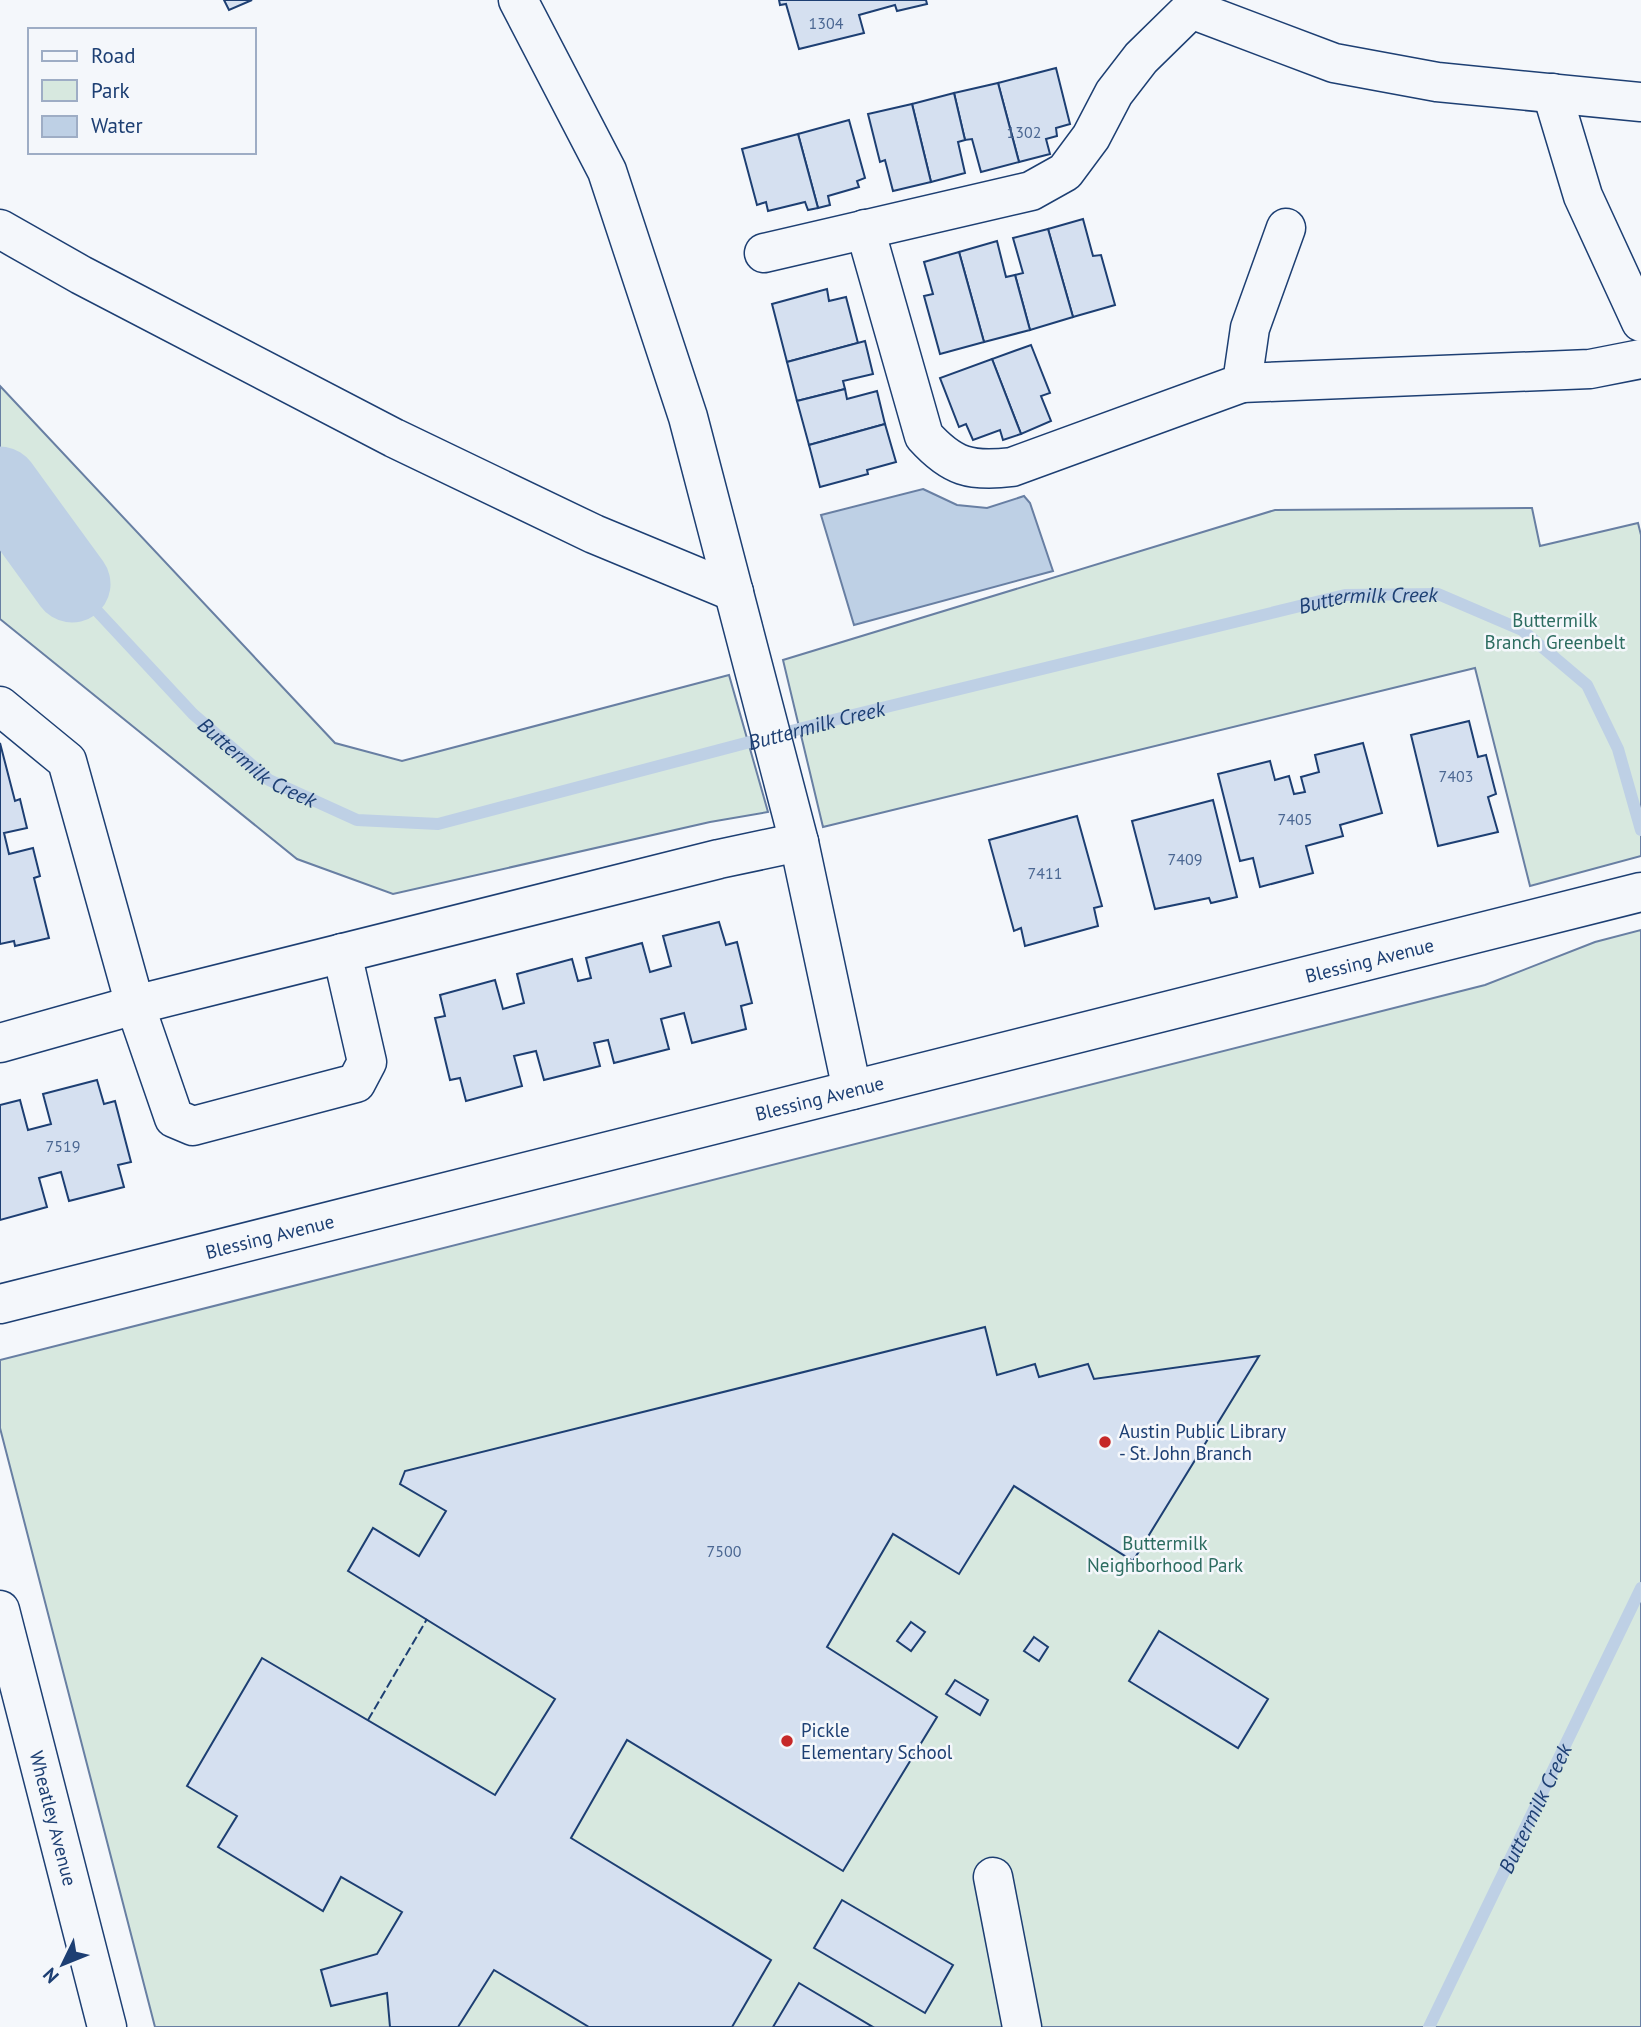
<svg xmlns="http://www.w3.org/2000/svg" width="1641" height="2027" viewBox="0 0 1641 2027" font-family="'PT Sans',sans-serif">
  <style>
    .green { fill: #d7e8df; stroke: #687fa3; stroke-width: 2 }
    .water { fill: #bed0e5; stroke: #687fa3; stroke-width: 2 }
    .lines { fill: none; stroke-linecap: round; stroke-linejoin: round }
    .stream { stroke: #bed0e5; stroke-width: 12 }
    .river { stroke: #bed0e5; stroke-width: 77 }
    .building { fill: #d5e0f0; stroke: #1d3f73; stroke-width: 2 }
    .minor-casing { stroke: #1d3f73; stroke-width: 41 }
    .minor { stroke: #f4f7fb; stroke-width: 38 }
    .fence { stroke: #1d3f73; stroke-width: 2; stroke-dasharray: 9 3.5; stroke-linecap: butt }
    .poi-dot { fill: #c62828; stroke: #f4f7fb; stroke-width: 2.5 }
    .labels { text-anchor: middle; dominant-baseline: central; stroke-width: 5; stroke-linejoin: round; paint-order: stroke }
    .number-label { font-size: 16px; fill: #4b6792 }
    .park-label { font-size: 19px; fill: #2c6c60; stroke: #f4f7fb }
    .street-label { font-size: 19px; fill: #1d3f73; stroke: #f4f7fb }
    .poi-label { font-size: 19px; fill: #1d3f73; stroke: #f4f7fb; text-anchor: start }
    .water-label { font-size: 21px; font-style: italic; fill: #1d3f73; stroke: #f4f7fb }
  </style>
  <rect width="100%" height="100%" fill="#f4f7fb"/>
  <g class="green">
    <path d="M0,386L335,743L402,761L729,675L768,812L710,822L393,894L297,859L0,619Z"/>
    <path d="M1532,508L1540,546L1638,523L1641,535V856L1530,886L1475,668L823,827L783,660L1275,510Z"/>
    <path d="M1641,930V2027H155L0,1428V1360L1485,985L1595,942Z"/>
  </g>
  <path class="water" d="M923,489L957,505L987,508L1024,496L1030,503L1053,571L854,625L821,515Z"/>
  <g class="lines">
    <g class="stream">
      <path id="s1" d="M72,584L193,714L269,780L357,820L438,824L845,717L1345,595L1438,594L1522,630L1587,685L1618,749L1641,830"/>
      <path id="s2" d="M1429,2027L1641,1588"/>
    </g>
    <path class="river" d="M0,485L72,584"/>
  </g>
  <g class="building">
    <path d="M224,0H252L229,10Z"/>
    <path d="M779,0H926L927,4L897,11L895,5L859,15L864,33L799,49L786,4L780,5Z"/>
    <path d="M1056,68L1070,124L1056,128L1057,136L1046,139L1050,154L1019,162L998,83Z"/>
    <path d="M998,83L1019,162L981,172L972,139L965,140L954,93Z"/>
    <path d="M954,93L965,140L958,142L965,173L931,182L912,104Z"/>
    <path d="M912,104L931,182L893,191L885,160L880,162L868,114Z"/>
    <path d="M849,120L865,178L857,181L859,187L828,196L830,205L818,208L798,134Z"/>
    <path d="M798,134L818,208L808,210L805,202L768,211L766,202L757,205L742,149Z"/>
    <path d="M1083,219L1093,256L1101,255L1115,305L1073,317L1048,229Z"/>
    <path d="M1048,229L1073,317L1030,330L1015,275L1023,273L1013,238Z"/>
    <path d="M997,241L1006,277L1015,275L1030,330L984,342L959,252Z"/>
    <path d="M959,252L984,342L940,354L924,296L933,294L924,262Z"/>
    <path d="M827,289L829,301L846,297L858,343L787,362L772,304Z"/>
    <path d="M865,341L873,374L843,381L845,389L797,401L787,362Z"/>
    <path d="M1031,345L1050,393L1041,396L1051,421L1021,434L992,359Z"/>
    <path d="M992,359L1021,434L1003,440L1000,430L973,440L966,424L959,427L940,378Z"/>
    <path d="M845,389L847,399L877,391L885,424L809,445L797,401Z"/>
    <path d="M885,424L896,462L867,470L868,474L820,487L809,445Z"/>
    <path d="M1469,721L1478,757L1486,755L1496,794L1488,797L1498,832L1438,846L1411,735Z"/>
    <path d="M0,743L15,801L20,799L27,828L4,833L9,854L33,848L40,876L34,878L49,938L15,946L14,941L0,944Z"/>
    <path d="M1363,743L1382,813L1340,825L1343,836L1306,846L1313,873L1260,887L1253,858L1240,861L1218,774L1270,761L1275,780L1289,776L1294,794L1305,792L1301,777L1319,772L1315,755Z"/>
    <path d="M1213,800L1237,897L1211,903L1209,898L1155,909L1132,821Z"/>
    <path d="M1077,816L1102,906L1094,908L1098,926L1025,946L1021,928L1014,931L989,840Z"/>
    <path d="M719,922L726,945L737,942L752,1003L741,1006L746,1029L692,1043L684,1013L661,1019L669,1049L614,1063L608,1040L594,1043L600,1066L544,1080L536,1051L514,1056L522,1086L466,1101L460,1078L450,1080L435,1018L445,1016L440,995L495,980L503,1009L524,1003L517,974L572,959L578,981L591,978L586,958L642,943L650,972L671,966L663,936Z"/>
    <path d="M97,1080L104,1104L115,1101L131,1162L118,1165L124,1187L69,1201L61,1172L39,1178L47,1207L0,1220V1105L20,1100L28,1130L51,1124L43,1094Z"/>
    <path d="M985,1327L997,1375L1035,1364L1039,1377L1088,1364L1094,1379L1259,1356L1133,1561L1014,1486L959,1574L893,1534L827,1647L937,1717L843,1871L627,1740L571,1838L771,1960L732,2027H589L494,1970L458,2027H390L387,1993L331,2006L321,1970L377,1954L402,1912L341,1877L323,1911L218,1847L237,1816L187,1786L262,1658L495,1795L555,1699L348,1571L373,1528L419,1556L446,1511L400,1484L405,1471Z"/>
    <path d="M911,1622L925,1632L911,1651L897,1641Z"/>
    <path d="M1159,1631L1268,1699L1238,1748L1129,1681Z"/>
    <path d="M1034,1637L1048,1647L1039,1661L1024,1651Z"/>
    <path d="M955,1680L988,1700L980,1715L946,1694Z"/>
    <path d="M842,1900L953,1965L925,2013L814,1948Z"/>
    <path d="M799,1983L873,2027H773Z"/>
  </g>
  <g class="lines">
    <defs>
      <g id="minor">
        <path d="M518,0L607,171L688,417L799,842L852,1090"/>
        <path d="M1191,9L1334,63L1437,82L1641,102"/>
        <path d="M1552,93L1583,196L1641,322"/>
        <path d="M0,229L81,275L394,438L594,534L734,592"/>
        <path d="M865,229L924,436C952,467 970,472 1012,467L1242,383L1250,328L1286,228"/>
        <path d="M764,253L1031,191L1065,172L1091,137L1114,93L1141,58L1191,9"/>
        <path d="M1242,383L1590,369L1641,359"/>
        <path d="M0,706L67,761L135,1005L719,859L799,842"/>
        <path d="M0,1043L135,1005L174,1118L193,1126L356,1083L367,1062L342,953"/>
        <path id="s3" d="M0,1304L1641,892"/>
        <path id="s4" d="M0,1610L107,2027"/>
        <path d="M993,1877L1022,2027"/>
      </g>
    </defs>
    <use href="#minor" class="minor-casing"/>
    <use href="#minor" class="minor"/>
    <path class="fence" d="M368,1720L427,1619"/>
  </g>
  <g class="poi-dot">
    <circle cx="1105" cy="1442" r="7"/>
    <circle cx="787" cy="1741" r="7"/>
  </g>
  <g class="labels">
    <g class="number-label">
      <text x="826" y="23">1304</text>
      <text x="1024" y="132">1302</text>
      <text x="1456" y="776">7403</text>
      <text x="1295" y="819">7405</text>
      <text x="1185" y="859">7409</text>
      <text x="1045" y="873">7411</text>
      <text x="63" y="1146">7519</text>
      <text x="724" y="1551">7500</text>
    </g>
    <g class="park-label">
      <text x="1555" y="620">Buttermilk<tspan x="1555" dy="22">Branch Greenbelt</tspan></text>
      <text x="1165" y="1543">Buttermilk<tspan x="1165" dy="22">Neighborhood Park</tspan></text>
    </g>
    <g class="street-label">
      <text stroke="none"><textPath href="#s3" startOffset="1412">Blessing Avenue</textPath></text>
      <text stroke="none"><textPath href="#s3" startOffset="845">Blessing Avenue</textPath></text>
      <text stroke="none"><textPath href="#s3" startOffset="278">Blessing Avenue</textPath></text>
      <text stroke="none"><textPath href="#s4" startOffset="215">Wheatley Avenue</textPath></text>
    </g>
    <g class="poi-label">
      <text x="1119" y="1431">Austin Public Library<tspan x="1119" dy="22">- St. John Branch</tspan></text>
      <text x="801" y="1730">Pickle<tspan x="801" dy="22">Elementary School</tspan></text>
    </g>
    <g class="water-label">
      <text stroke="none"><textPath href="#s1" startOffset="1414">Buttermilk Creek</textPath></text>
      <text stroke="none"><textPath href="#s1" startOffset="847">Buttermilk Creek</textPath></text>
      <text stroke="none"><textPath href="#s1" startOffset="259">Buttermilk Creek</textPath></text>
      <text stroke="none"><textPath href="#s2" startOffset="243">Buttermilk Creek</textPath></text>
    </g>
  </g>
  <rect x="28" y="28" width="228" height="126" fill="#f4f7fb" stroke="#9eadc5" stroke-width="2"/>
  <rect x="42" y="51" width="35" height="10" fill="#f4f7fb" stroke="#9eadc5" stroke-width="2"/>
  <text x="91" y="63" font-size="21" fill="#1d3f73">Road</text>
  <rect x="42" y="80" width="35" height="21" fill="#d7e8df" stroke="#9eadc5" stroke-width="2"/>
  <text x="91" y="98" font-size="21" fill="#1d3f73">Park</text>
  <rect x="42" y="116" width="35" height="21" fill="#bed0e5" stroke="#9eadc5" stroke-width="2"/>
  <text x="91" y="133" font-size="21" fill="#1d3f73">Water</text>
  <g transform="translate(63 1964) rotate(227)" stroke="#f4f7fb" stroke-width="5" paint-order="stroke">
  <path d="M0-5L12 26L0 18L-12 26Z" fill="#1d3f73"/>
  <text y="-10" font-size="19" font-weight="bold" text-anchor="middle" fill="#1d3f73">N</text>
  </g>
</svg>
